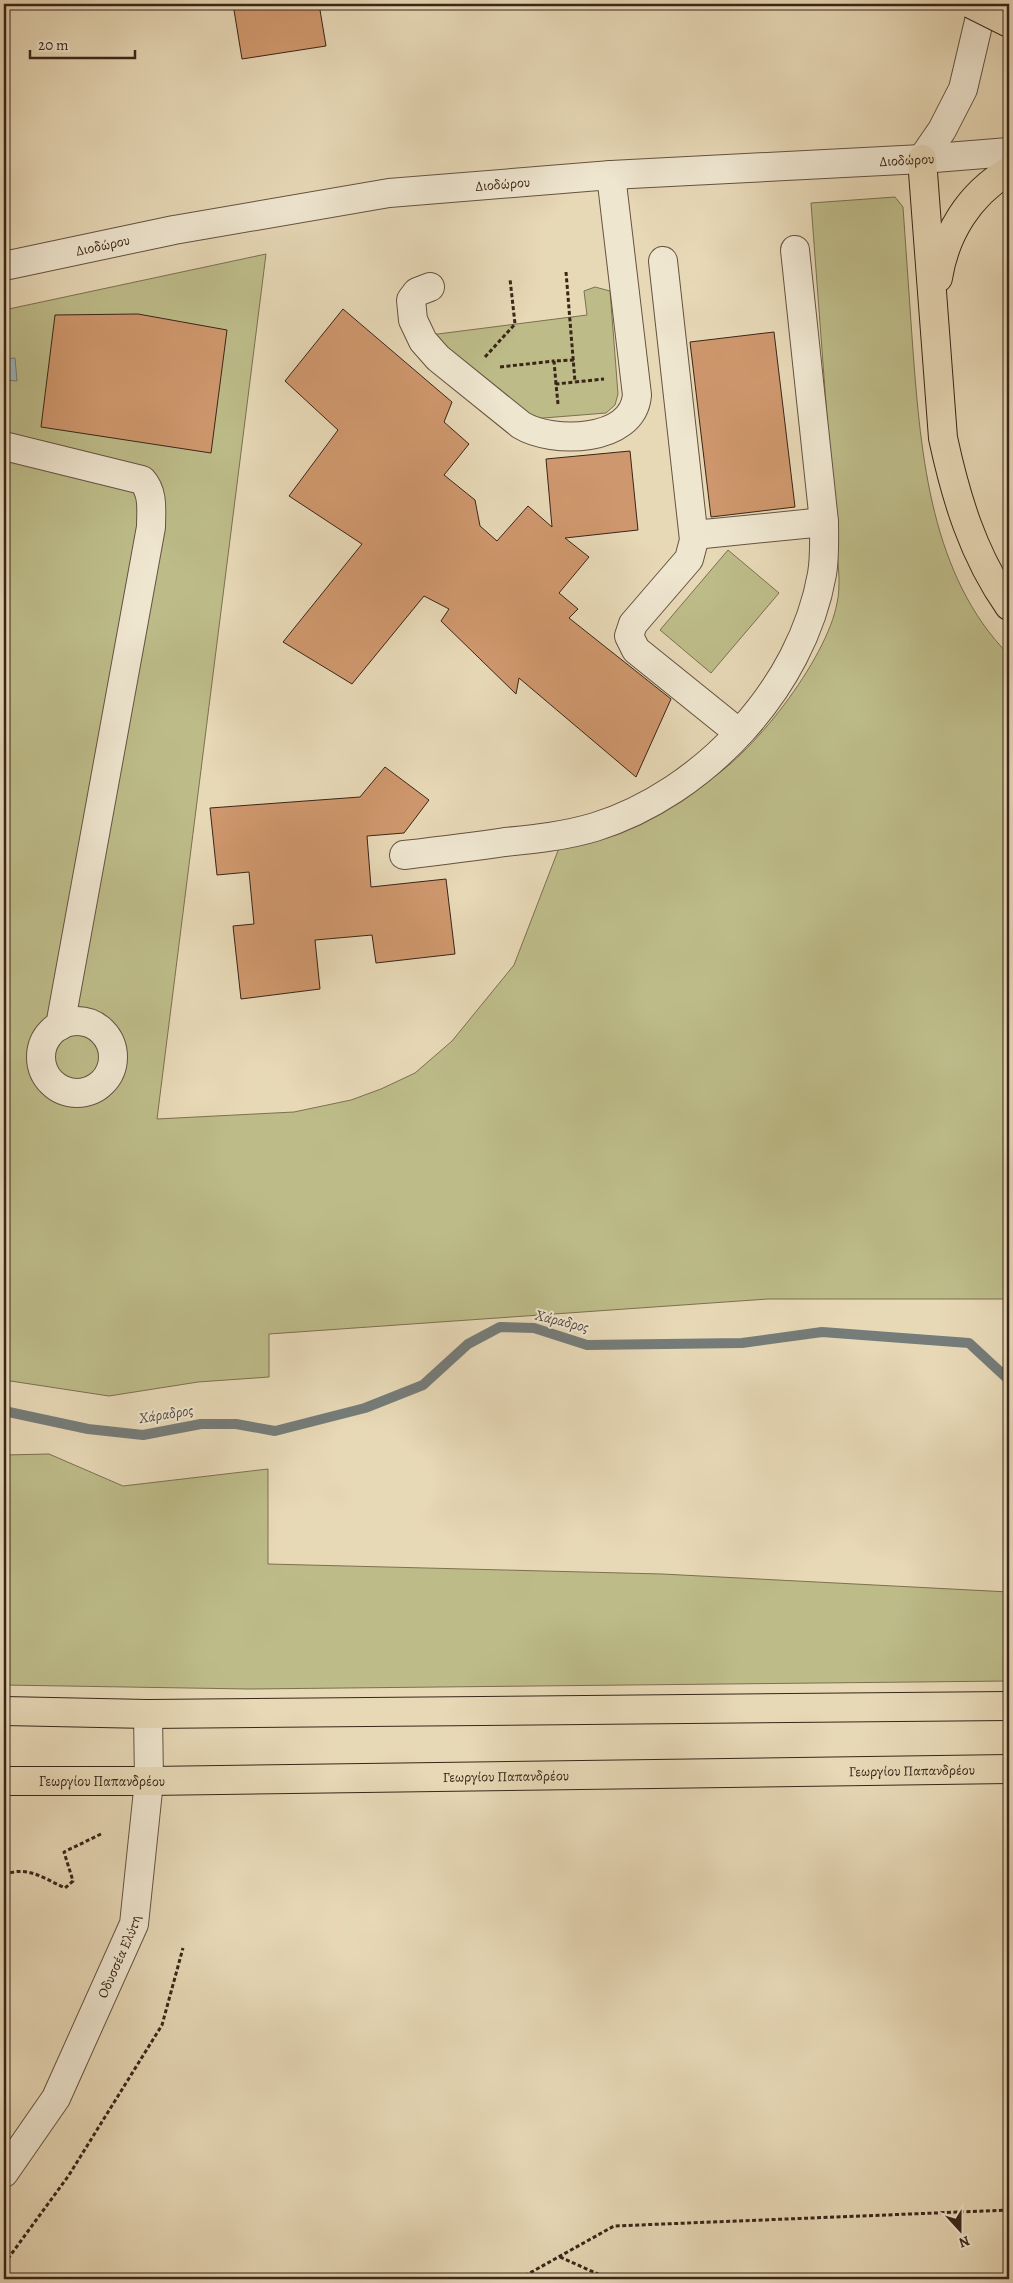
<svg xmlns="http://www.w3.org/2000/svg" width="1013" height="2283" viewBox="0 0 1013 2283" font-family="Alegreya,serif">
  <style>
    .green { fill: #bdbc89; stroke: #7c7050 }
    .water { fill: #9db6ba; stroke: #757c79 }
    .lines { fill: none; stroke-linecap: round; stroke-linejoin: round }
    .stream { stroke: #757c79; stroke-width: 10 }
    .building { fill: #cf976d; stroke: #3a2518 }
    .minor-casing { stroke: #655240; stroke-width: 30 }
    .major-casing { stroke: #3a2518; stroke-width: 30 }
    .highway-casing { stroke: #3a2518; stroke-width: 30 }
    .path { stroke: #3a2518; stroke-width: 3; stroke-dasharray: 4 2.5; stroke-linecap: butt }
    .minor { stroke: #efe6d0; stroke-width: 28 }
    .major { stroke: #e7d8b6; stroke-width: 28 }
    .highway { stroke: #e7d8b6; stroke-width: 28 }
    .highway-bridge-casing { stroke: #3a2518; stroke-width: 30; stroke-linecap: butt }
    .highway-bridge { stroke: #e7d8b6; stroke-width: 28 }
    .labels { text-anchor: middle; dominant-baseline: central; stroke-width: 4; stroke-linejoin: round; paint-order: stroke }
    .street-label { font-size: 14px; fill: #3a2518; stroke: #efe6d0 }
    .water-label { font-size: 15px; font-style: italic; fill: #534940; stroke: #efe6d0 }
  </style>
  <rect width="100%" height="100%" fill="#e7d8b6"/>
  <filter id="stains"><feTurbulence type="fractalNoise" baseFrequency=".004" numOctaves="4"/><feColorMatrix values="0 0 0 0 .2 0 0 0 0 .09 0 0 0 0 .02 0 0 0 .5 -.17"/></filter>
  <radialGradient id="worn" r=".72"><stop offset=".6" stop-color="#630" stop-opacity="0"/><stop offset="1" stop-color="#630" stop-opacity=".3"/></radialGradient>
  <g class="green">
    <path d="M895,197L903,207C906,255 910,303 913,351C921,456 931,576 1009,655V1299H768L269,1334V1377L198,1382L109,1396L4,1380V310L266,254L157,1119L294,1112L351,1100L381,1089L415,1073L452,1041L514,965L559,848C605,828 656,809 701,785C751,758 827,659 837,603C839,595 839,585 839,577L811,203Z"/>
    <path d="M595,287L610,291L618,394L615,405L606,413L531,419L430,335L587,315L584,291Z"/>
    <path d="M728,550L779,593L711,673L660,630Z"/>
    <path d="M49,1454L123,1486L268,1469V1564L662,1574L1009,1592V1681L249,1689L4,1685V1455Z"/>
  </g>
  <path class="water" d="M15,358L17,381L4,380V359Z"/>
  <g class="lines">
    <path class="stream" d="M4,1411L88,1429L143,1435L201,1424H236L275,1431L365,1408L423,1385L468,1344L500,1327L534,1328L587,1345L742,1343L822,1332L969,1343L1009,1380"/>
  </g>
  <g class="building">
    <path d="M233,4H319L326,46L242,59Z"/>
    <path d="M343,309L452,402L444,422L469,444L444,475L475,500L480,526L497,541L528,506L552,527L546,459L630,451L638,530L565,538L589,557L559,593L578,609L569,618L671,699L636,777L519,678L516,694L441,621L449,609L424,596L352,684L283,642L362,544L289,496L338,430L285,381Z"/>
    <path d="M138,314L227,330L211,453L41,427L55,315Z"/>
    <path d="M774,332L795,507L711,517L690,342Z"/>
    <path d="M385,767L429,800L404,833L367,836L371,887L446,879L455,954L376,963L372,935L315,940L320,989L241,999L233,926L254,924L249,872L217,875L210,808L360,797Z"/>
  </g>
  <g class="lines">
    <defs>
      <g id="minor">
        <path d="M922,159L942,130L963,89L983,4"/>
        <path d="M663,261L694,540L689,559L633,624L629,636L636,650L739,733"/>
        <path id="s1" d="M4,266L174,230L389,193L611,175L922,159L1009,152"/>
        <path d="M430,287L417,292L411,300L413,320L423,341L438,358L521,425C552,444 633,443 637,395L611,175"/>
        <path d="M4,446L142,480C154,493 151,511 151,527L60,1026"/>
        <path d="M694,535L824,522"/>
        <path d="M404,855C438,851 471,847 505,842C535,839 565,836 595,827C704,793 802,688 822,574C825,557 824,539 824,522L795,250"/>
        <circle cx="77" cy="1057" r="36"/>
        <path id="s2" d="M4,2173L56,2098L134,1924L149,1781L148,1714"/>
      </g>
      <g id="major">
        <path d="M4,1711L148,1714L1009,1706"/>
        <path id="s3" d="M4,1781H149L1009,1769"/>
      </g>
      <g id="highway">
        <path d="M922,159L943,438C956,498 973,555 1009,606"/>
        <path d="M938,278C945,234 969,194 1009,171"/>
      </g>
    </defs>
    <use href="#minor" class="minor-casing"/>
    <use href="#major" class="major-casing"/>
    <use href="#highway" class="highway-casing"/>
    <g class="path">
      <path d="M566,272L575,382L604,379"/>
      <path d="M485,357L515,324L510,279"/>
      <path d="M500,367L554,361"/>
      <path d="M556,384L554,361L574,360"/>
      <path d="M558,404L556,384L575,382"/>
      <path d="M4,1875C27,1865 43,1878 65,1888L73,1881L64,1852L101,1834"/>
      <path d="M560,2257L609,2279"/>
      <path d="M4,2264L69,2175L162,2025L183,1948"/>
      <path d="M519,2279L614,2226L1009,2210"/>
    </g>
    <use href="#minor" class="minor"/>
    <use href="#major" class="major"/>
    <use href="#highway" class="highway"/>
    <defs>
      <path id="highway-bridge" d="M971,4L1009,23"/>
    </defs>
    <use href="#highway-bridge" class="highway-bridge-casing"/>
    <use href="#highway-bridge" class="highway-bridge"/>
  </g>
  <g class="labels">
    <g class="street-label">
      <text stroke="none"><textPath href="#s1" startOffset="911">Διοδώρου</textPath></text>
      <text stroke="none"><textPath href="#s1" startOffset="506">Διοδώρου</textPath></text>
      <text stroke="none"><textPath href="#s1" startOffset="101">Διοδώρου</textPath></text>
      <text stroke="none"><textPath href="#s3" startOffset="908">Γεωργίου Παπανδρέου</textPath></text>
      <text stroke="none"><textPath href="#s3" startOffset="502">Γεωργίου Παπανδρέου</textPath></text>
      <text stroke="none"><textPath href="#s3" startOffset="98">Γεωργίου Παπανδρέου</textPath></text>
      <text stroke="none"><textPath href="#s2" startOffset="246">Οδυσσέα Ελύτη</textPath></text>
    </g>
    <g class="water-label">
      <text transform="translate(562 1321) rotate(14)">Χάραδρος</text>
      <text transform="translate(166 1414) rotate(-9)">Χάραδρος</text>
    </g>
  </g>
  <rect width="1013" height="2283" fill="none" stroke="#e7d8b6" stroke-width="20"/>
  <rect x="5" y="5" width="1003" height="2273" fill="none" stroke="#3a2518" stroke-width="2.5"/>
  <rect x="10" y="10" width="993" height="2263" fill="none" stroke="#3a2518"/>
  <g transform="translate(960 2230) rotate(159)" stroke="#efe6d0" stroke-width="4" paint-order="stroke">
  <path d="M0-4L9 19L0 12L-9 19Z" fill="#3a2518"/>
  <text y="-8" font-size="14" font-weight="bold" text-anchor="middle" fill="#3a2518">N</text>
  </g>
  <path d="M30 50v8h105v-8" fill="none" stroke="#3a2518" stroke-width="2.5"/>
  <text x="38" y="50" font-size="15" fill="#3a2518" stroke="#efe6d0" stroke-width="4" paint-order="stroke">20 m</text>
  <rect width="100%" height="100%" filter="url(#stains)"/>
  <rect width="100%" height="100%" fill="url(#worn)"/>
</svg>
